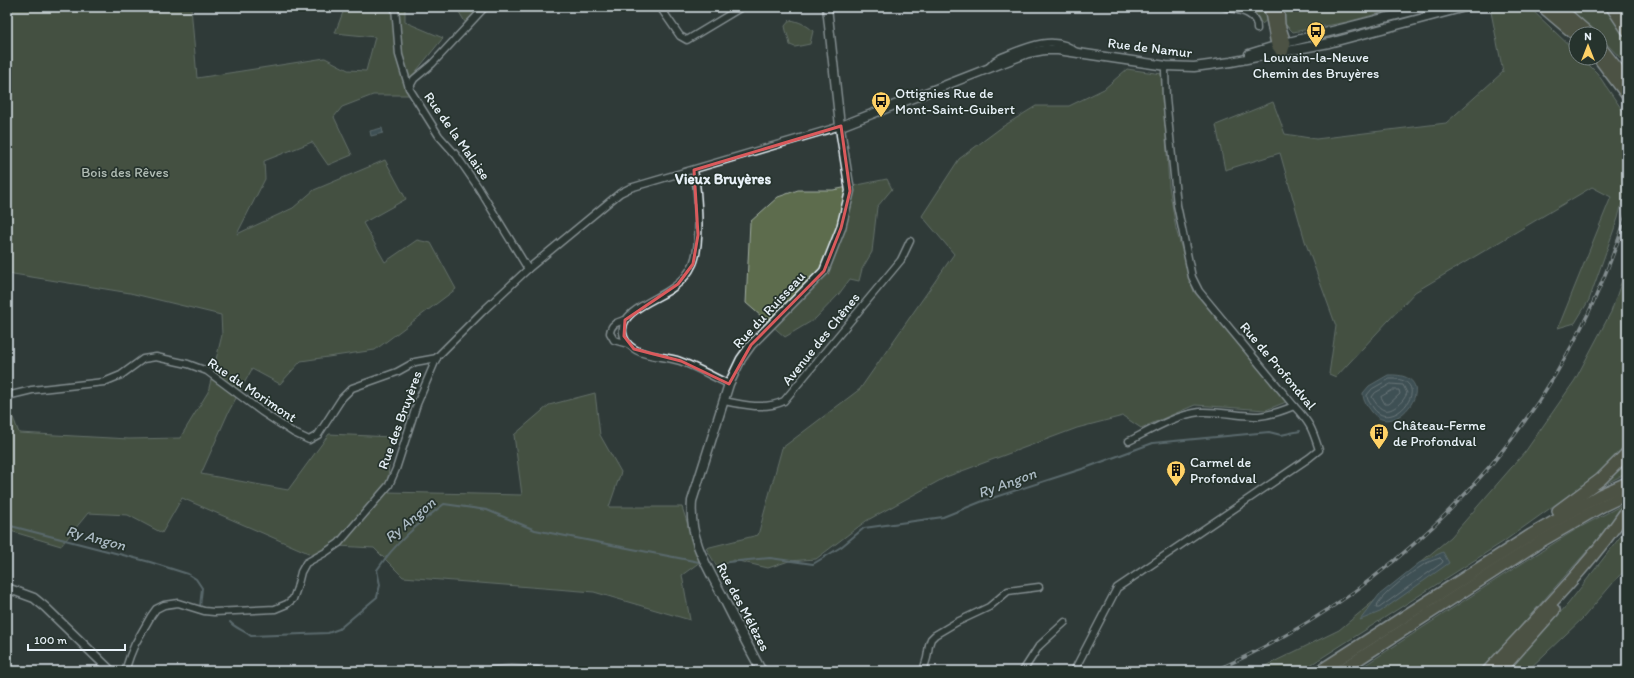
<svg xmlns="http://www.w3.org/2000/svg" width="1634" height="678" viewBox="0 0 1634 678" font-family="Itim,sans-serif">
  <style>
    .green { fill: #5d6c4e; stroke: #a2aea3 }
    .water { fill: #516b76; stroke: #8da1aa }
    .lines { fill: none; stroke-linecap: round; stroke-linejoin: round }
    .shore { stroke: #acbbc4; stroke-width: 1 }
    .stream { stroke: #8da1aa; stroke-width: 2 }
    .street-casing { stroke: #e8f1f8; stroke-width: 9 }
    .secondary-casing { stroke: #e8f1f8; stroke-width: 11 }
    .highway-casing { stroke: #e8f1f8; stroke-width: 14 }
    .street { stroke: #26332d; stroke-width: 6 }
    .secondary { stroke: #26332d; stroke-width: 8 }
    .highway { stroke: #706f52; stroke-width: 11 }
    .rail-casing { stroke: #e8f1f8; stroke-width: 3.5 }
    .rail { stroke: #26332d; stroke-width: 2; stroke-dasharray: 6; stroke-linecap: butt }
    .marked { fill: none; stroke: #da5a5c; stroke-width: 3; stroke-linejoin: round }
    .labels { text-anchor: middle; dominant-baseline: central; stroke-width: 3.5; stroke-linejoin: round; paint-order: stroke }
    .street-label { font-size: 14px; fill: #e8f1f8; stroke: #26332d }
    .poi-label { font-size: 14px; fill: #e8f1f8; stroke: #26332d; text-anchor: start }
    .park-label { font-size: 14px; fill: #b0bcb4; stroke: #26332d }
    .neighbourhood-label { font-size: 15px; font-weight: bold; fill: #e8f1f8; stroke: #26332d }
    .water-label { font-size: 15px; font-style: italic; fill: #acbbc4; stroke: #26332d }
  </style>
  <rect width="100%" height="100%" fill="#303b39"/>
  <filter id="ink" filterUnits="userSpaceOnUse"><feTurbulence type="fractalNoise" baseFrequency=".025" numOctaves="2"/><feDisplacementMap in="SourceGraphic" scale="8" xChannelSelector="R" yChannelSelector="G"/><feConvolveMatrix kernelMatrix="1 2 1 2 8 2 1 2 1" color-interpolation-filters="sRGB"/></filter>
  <g filter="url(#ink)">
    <g class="green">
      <path d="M7,7H191L197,78L325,58L348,70L366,71L375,37L335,33L345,7H405V22L443,38L413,75L409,95H373L342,107L334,117L352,155L328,165L312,142L264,161L265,179L237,234L293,208L314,190L385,160L406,199L363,223L385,262L417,240L431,243L456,289L375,350L301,361L280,384L252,369L229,411L201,474L288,490L329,434L391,437L387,492L522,495L514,435L549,405L595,393L600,435L621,472L609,507H682L700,562L682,575L690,620L594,592L403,577L374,548L338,546L313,555L182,498L162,533L128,515L88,513L61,546L7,530V402L19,433L129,439L180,438L208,392L222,335L221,315L130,293L7,273Z"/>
      <path d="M456,7H480L465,22Z"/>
      <path d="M1251,7H1264L1267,20L1262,24Z"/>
      <path d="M1283,7H1403L1347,22L1293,32L1283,22Z"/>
      <path d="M1490,7H1529L1576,52V58H1582L1597,73L1627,117V183L1618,218L1589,300L1575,323L1558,328L1611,197L1592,187L1415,292L1336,377L1329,374L1336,326L1305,241L1280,153L1225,170L1216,125L1273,102L1285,134L1316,139L1446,123L1503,72Z"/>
      <path d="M1568,7H1608L1627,36V65L1600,37V34H1597Z"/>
      <path d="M790,20C798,21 807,25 813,31L810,44L795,47L790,45C789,37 786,33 785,26Z"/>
      <path d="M1127,69L1162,74L1169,186L1176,229L1194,292L1286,402L1266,410L1195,405L1141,428L1123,416L1077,428L946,477L866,521L816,559L789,561L768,568L734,560L717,567L706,548L758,535L782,448L860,389L954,254L922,216L959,159L1002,127L1036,106H1069L1104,89Z"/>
      <path d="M887,179L892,189L877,207L872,252L862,269L859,281L850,279L839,294L815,319L785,337L746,303L750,222L778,197L798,190H833Z"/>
      <path d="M1627,266V445L1602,471L1503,542L1301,671H1255L1339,630L1451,537L1525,452L1575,380L1611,312Z"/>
      <path d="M1627,464V473L1597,488L1626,465Z"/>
      <path d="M1626,503L1603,533L1481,671H1356L1502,576L1575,530Z"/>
      <path d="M1627,528V569L1619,576L1583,618L1527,671H1507L1568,604Z"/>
    </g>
    <g class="water">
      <path d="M382,128L383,133L371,136L370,131Z"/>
      <path d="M1388,375C1447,372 1396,443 1372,412C1367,405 1363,402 1363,393L1369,386Z"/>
      <path d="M1443,552L1449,563L1380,612L1360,620L1379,595L1419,563Z"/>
    </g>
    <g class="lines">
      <g class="shore">
        <path d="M1390,379C1437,377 1395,435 1374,409C1371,404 1367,401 1367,395L1372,389Z"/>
        <path d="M1391,384L1403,385L1407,393C1405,398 1402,402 1397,406C1385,415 1379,409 1372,397L1375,393Z"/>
        <path d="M1393,390H1399L1400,394L1389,404H1385L1381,397Z"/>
        <path d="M1440,558L1443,561L1442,563L1379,608H1376C1378,597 1410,574 1420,567C1425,563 1433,560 1440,558Z"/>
      </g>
      <g class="stream">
        <path d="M7,525L150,562L188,574L196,579L202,588L200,607"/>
        <path d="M728,562L770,558L813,564L841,547L864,528L943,517L983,501L1085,468L1153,443L1269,432L1281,435L1300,431"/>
        <path d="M230,622C236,629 244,630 251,636L328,633L339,629L377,597L380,585L377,570C395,543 418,524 444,504L487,510L535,530L699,562"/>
      </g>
      <defs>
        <g id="street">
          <path d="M395,7L399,55L409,88L439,136L456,155L478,187L528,269"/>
          <path d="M660,7L680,36L687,40L742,7"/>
          <path d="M1225,7C1237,10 1258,12 1257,29"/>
          <path d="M989,67L995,61L1000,58C1022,49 1055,32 1076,52"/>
          <path d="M409,88L414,79L432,64L485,7"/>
          <path d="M694,170C698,191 702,244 693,264C689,273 682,281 674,287C660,299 619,310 623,333C624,339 628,345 633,348C645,357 665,356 680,361C697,367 713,377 729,384"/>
          <path d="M625,320C617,322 611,324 610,333L614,340L628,344"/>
          <path d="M7,396L32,390L104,382L121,375L143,359L156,357L188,364L207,371L262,412L294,433L309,440L318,435L342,398L352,388L397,372L415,362L437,358"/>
          <path d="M724,401C743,405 766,410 784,401L901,260L910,241"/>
          <path d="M1129,441C1151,430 1175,415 1200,412C1220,411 1239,416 1259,416C1271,415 1282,411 1294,406"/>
          <path d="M125,671L130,656L135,644L151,616L156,609L164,605L178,603L204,611L214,612L275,609L287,604L293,599L297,588L301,572L306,563L326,552L339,543L389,485L396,469L417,404L437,357L482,312L528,269L620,193L630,188L841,126"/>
          <path d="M923,671L927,658L929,645L931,639L935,635L957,622L989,607L1008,591L1039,587"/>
          <path d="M1023,671L1039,646L1065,622"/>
          <path d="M1074,671L1117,588L1309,458L1319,450C1312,428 1310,423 1294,406L1199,291L1192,277L1177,205L1166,98L1165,71L1166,66"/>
        </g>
        <g id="secondary">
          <path d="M1249,54L1285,43L1428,7"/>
          <path d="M841,126L1028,53L1044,50H1058L1166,66L1194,67L1231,62L1329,43L1465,7"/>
          <path d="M7,588L34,598L45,607L111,671"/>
          <path d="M492,671L511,670L537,671"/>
          <path d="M763,671L760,668C747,644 734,620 722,595C705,563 689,538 692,501L729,384L741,359L751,345L824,271L841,228L850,191L841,135L827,7"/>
        </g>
        <g id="highway">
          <path d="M1270,7L1277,45L1282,52"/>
          <path d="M1278,7L1279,25L1285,43L1282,52"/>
          <path d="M1543,7L1576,35"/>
          <path d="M1558,7L1589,34"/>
          <path d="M1612,7L1627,30"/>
          <path d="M1622,7L1627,15"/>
          <path d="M1600,47L1627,81"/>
          <path d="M1599,58L1627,95"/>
          <path d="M1558,511L1601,479L1627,453"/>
          <path d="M1320,671L1531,535L1600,495L1627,483"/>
          <path d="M1340,671L1538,543L1602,506L1627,494"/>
          <path d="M1488,671C1535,619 1587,569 1627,510"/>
          <path d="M1500,671L1554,610"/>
        </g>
      </defs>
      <use href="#street" class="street-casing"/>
      <use href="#secondary" class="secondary-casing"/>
      <use href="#highway" class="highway-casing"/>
      <use href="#street" class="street"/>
      <use href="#secondary" class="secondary"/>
      <use href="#highway" class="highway"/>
      <defs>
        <path id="rail" d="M1214,671C1377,600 1511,475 1588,314C1603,281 1617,247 1627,213"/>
      </defs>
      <use href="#rail" class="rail-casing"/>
      <use href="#rail" class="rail"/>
    </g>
  </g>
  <path d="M0 0H1634V678H0ZM841,126L850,191L841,228L824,271L751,345L729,384L681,361L634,349L624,336L625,320L678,284L693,264L698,235L694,170Z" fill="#303b39" fill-opacity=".55" fill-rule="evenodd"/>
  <path class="marked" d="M841,126L850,191L841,228L824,271L751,345L729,384L681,361L634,349L624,336L625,320L678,284L693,264L698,235L694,170Z"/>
  <defs>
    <symbol id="bus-pin" viewBox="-11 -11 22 30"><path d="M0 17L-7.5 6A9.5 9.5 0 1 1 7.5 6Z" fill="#ffd166" stroke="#26332d"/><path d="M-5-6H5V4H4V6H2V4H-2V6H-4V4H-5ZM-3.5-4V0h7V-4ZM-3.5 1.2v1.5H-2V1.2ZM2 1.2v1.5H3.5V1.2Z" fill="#111"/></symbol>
    <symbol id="building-pin" viewBox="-11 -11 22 30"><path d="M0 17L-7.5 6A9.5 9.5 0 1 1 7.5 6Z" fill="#ffd166" stroke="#26332d"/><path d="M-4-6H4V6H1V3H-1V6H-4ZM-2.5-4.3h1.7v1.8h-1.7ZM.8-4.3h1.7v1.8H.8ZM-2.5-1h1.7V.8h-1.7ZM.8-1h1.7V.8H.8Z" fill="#111"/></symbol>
  </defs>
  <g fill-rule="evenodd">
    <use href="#bus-pin" x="1305" y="20" width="22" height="30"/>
    <use href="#bus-pin" x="870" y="90" width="22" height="30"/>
    <use href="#building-pin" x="1368" y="422" width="22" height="30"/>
    <use href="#building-pin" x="1165" y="459" width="22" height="30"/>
  </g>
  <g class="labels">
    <g class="street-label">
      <text transform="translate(1150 48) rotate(7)">Rue de Namur</text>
      <text transform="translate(457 136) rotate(55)">Rue de la Malaise</text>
      <text transform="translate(769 310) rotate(-47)">Rue du Ruisseau</text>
      <text transform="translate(821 339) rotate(-51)">Avenue des Chênes</text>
      <text transform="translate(1278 366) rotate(50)">Rue de Profondval</text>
      <text transform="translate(252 390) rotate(34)">Rue du Morimont</text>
      <text transform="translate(400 420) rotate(-70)">Rue des Bruyères</text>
      <text transform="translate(743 607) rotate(62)">Rue des Mélèzes</text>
    </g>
    <g class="poi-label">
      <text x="1316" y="57" text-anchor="middle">Louvain-la-Neuve<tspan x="1316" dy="16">Chemin des Bruyères</tspan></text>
      <text x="895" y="93">Ottignies Rue de<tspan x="895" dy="16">Mont-Saint-Guibert</tspan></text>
      <text x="1393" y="425">Château-Ferme<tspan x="1393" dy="16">de Profondval</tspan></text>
      <text x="1190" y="462">Carmel de<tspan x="1190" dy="16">Profondval</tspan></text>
    </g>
    <g class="park-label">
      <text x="125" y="172">Bois des Rêves</text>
    </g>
    <g class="neighbourhood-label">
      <text x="723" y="179">Vieux Bruyères</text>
    </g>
    <g class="water-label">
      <text transform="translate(1007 483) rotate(-20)">Ry Angon</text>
      <text transform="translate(410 520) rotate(-40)">Ry Angon</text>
      <text transform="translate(96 538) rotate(15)">Ry Angon</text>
    </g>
  </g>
  <rect width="1634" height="678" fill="none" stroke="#26332d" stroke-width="24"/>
  <rect x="12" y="12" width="1610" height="654" fill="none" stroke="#e8f1f8" stroke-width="1.5" filter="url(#ink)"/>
  <g transform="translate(1588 46)"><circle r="19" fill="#26332d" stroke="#747f7e"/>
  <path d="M0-3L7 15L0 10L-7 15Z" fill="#ffd166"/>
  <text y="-6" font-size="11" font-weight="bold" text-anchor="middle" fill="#e8f1f8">N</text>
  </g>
  <path d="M28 644v6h97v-6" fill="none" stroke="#e8f1f8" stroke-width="2"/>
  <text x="34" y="644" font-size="12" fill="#e8f1f8" stroke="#26332d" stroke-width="3" paint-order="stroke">100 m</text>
</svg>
